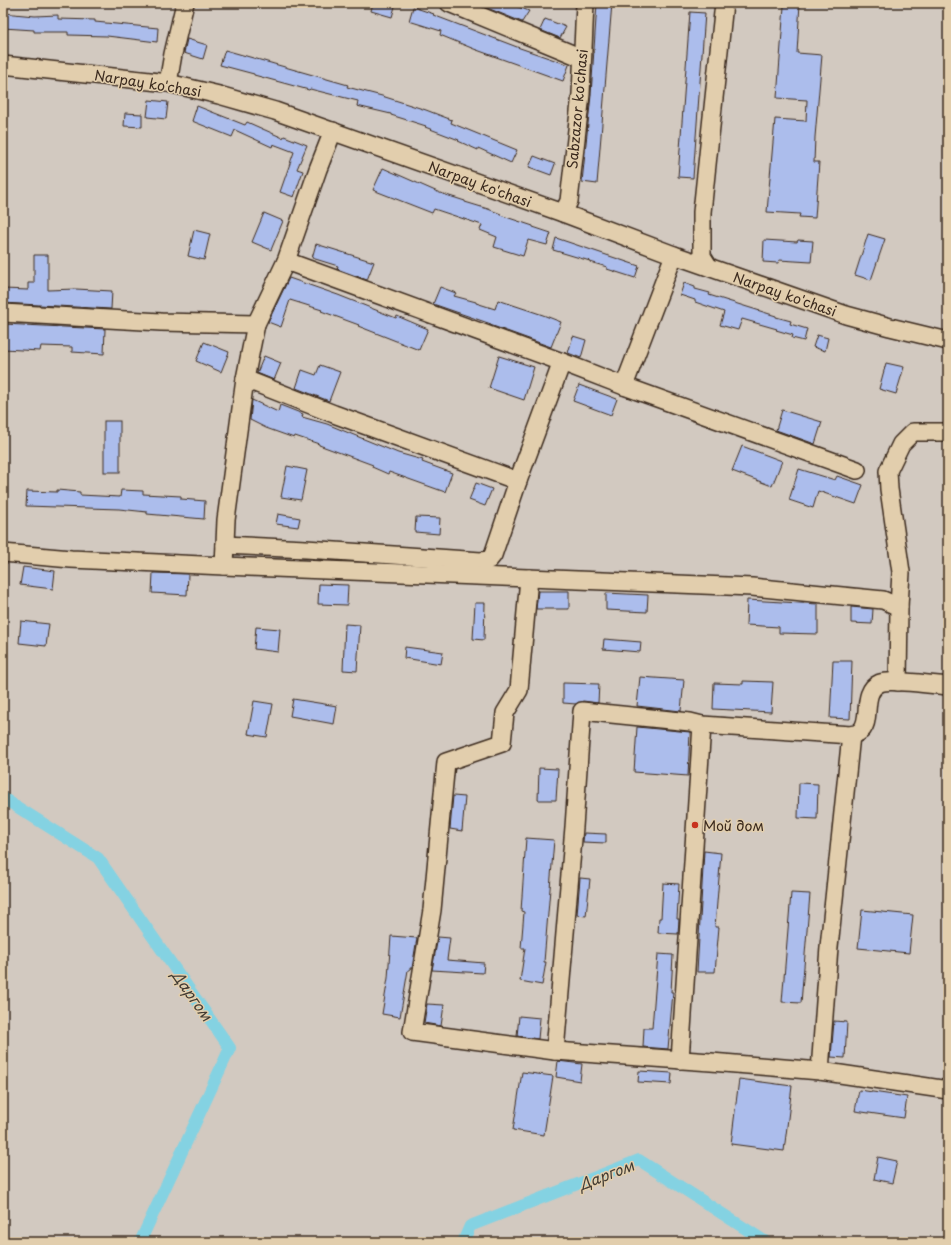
<svg xmlns="http://www.w3.org/2000/svg" width="951" height="1245" viewBox="0 0 951 1245" font-family="'Playpen Sans',sans-serif">
  <style>
    .lines { fill: none; stroke-linecap: round; stroke-linejoin: round }
    .canal { stroke: #84d2e2; stroke-width: 12 }
    .building { fill: #acbdec; stroke: #3b2a1e }
    .minor-casing { stroke: #3b2a1e; stroke-width: 20 }
    .minor { stroke: #e2cead; stroke-width: 17 }
    .poi-dot { fill: #c8321e; stroke: #e2cead; stroke-width: 1.5 }
    .labels { text-anchor: middle; dominant-baseline: central; stroke-width: 3; stroke-linejoin: round; paint-order: stroke }
    .street-label { font-size: 14px; fill: #3b2a1e; stroke: #e2cead }
    .poi-label { font-size: 14px; fill: #3b2a1e; stroke: #e2cead; text-anchor: start }
    .water-label { font-size: 15px; font-style: italic; fill: #423b32; stroke: #e2cead }
  </style>
  <rect width="100%" height="100%" fill="#d2c9c0"/>
  <filter id="ink" filterUnits="userSpaceOnUse"><feTurbulence type="fractalNoise" baseFrequency=".025" numOctaves="2"/><feDisplacementMap in="SourceGraphic" scale="8" xChannelSelector="R" yChannelSelector="G"/><feConvolveMatrix kernelMatrix="1 2 1 2 8 2 1 2 1" color-interpolation-filters="sRGB"/></filter>
  <g filter="url(#ink)">
    <g class="lines">
      <g class="canal">
        <path d="M3,798L98,858L230,1048L140,1242"/>
        <path d="M463,1242L470,1226L639,1160L766,1242"/>
      </g>
    </g>
    <g class="building">
      <path d="M373,3H396L392,17L371,11Z"/>
      <path d="M475,3H508L529,11L522,22Z"/>
      <path d="M597,3H612L597,184L582,182L591,95Z"/>
      <path d="M789,3H800L797,53L822,55L815,137L814,162H819L815,218L799,217L800,214L767,212L775,119L806,121L807,100L777,98L784,6H789Z"/>
      <path d="M413,7L434,14L433,15L517,47L569,65L563,81L474,49L440,35L441,31L409,21Z"/>
      <path d="M690,12L705,13L693,178L678,177Z"/>
      <path d="M3,13L35,16L58,15V19L95,20V22L158,28L157,42L107,36L68,35V32H34V30L3,28Z"/>
      <path d="M545,19L566,27L560,38L540,30Z"/>
      <path d="M187,39L207,45L203,59L184,53Z"/>
      <path d="M225,50L348,85L347,87L382,96L426,110L452,120L451,123L517,150L511,163L478,148V150L458,141L459,140L425,127L426,126L391,115V114L357,106L358,101L310,89L309,90L254,75V74L220,65Z"/>
      <path d="M149,100L168,102L166,119L147,117Z"/>
      <path d="M197,106L245,125L247,122L283,138L284,136L307,145L297,169L303,171L294,197L280,192L294,152L273,144L272,147L235,130L232,137L192,121Z"/>
      <path d="M125,113L142,114V127L124,126Z"/>
      <path d="M534,156L555,164L551,175L529,167Z"/>
      <path d="M383,168L440,193L465,201V202L488,209L501,214L500,215L533,226V227L551,233L547,245L528,240L523,256L494,247L497,237L480,230L482,225L434,209L432,213L373,190Z"/>
      <path d="M264,213L283,221L271,250L252,242Z"/>
      <path d="M194,230L210,234L204,260L188,256Z"/>
      <path d="M868,234L885,239L871,280L855,275Z"/>
      <path d="M556,238L639,266L635,278L607,269V267L590,262V261L553,250Z"/>
      <path d="M764,240L797,242L798,240L813,241L811,262L779,260L778,263L763,262Z"/>
      <path d="M316,244L374,262L367,280L337,269L338,266L312,258Z"/>
      <path d="M34,255H48V290L76,289L112,291L111,309L3,303V289L28,290V283H34Z"/>
      <path d="M289,278L338,295L396,318L397,316L428,329L419,350L358,326L359,325L321,311L322,310L290,300L281,327L268,322Z"/>
      <path d="M684,283L695,287V289L710,293L709,295L776,316V317L791,321L790,324L807,329L804,341L792,338L793,335L776,330L777,329L742,319L738,330L720,325L724,312L695,302V300L680,295Z"/>
      <path d="M440,287L456,293L454,296L476,302V303L495,309L498,300L543,315L561,322L551,347L490,325L491,324L433,304Z"/>
      <path d="M3,324L105,329L104,354L72,352V347L41,346L40,351L3,349Z"/>
      <path d="M817,335L828,338L825,351L813,347Z"/>
      <path d="M573,336L586,340L581,358L568,353Z"/>
      <path d="M204,342L229,352L221,372L196,361Z"/>
      <path d="M264,356L281,363L274,380L257,373Z"/>
      <path d="M499,356L534,367L524,400L489,388Z"/>
      <path d="M886,363L904,367L896,394L879,389Z"/>
      <path d="M320,365L340,372L329,401L296,388L302,370L316,375Z"/>
      <path d="M579,385L617,399L611,415L573,401Z"/>
      <path d="M252,400L278,412L280,405L303,414L302,417L327,424L398,453L423,460L422,462L452,473L445,492L389,472L388,474L372,467L373,465L319,445V444L295,436L294,438L266,428L250,420Z"/>
      <path d="M782,410L822,422L815,444L776,430Z"/>
      <rect x="104" y="421" width="16" height="51"/>
      <path d="M742,446L782,461L772,486L732,471Z"/>
      <path d="M287,466L307,470L301,500L281,497Z"/>
      <path d="M799,469L835,480L837,476L863,485L856,504L818,491L813,508L789,500Z"/>
      <path d="M476,483L492,489L485,506L469,500Z"/>
      <path d="M57,490L80,492V495L120,497L121,490L143,491V494L181,496V499L205,501L204,519L147,514V512L119,509L26,506L27,491L57,492Z"/>
      <path d="M278,514L300,518L298,527L276,524Z"/>
      <path d="M416,517L440,518L439,534L415,532Z"/>
      <path d="M23,567L55,571L53,589L20,585Z"/>
      <path d="M153,573L188,574L187,595L152,593Z"/>
      <path d="M319,584L348,585L347,605L318,604Z"/>
      <path d="M538,591H569V609H536Z"/>
      <path d="M606,593L648,595L647,612L606,610Z"/>
      <path d="M747,600L818,604V634L779,633V627L746,625Z"/>
      <path d="M475,603H485L484,640L473,639Z"/>
      <path d="M851,607L873,609L872,624L851,623Z"/>
      <path d="M21,621L49,624L46,646L19,643Z"/>
      <path d="M345,624L360,625L357,671L343,670Z"/>
      <path d="M256,627L280,629L278,652L254,649Z"/>
      <path d="M604,639L641,642L640,652L603,649Z"/>
      <path d="M405,647L443,652L441,664L404,658Z"/>
      <path d="M833,661H852L850,719L830,718Z"/>
      <path d="M640,677L684,680L681,711L637,706Z"/>
      <path d="M743,681L773,682L771,712L713,709L714,683L743,684Z"/>
      <path d="M563,683L599,684L598,703L583,701L576,704L563,703Z"/>
      <path d="M293,699L337,706L334,724L290,716Z"/>
      <path d="M254,701L273,704L267,737L248,734Z"/>
      <path d="M637,727L690,732L688,776L634,772Z"/>
      <path d="M539,768L558,769L556,800H538Z"/>
      <path d="M799,783L818,784L817,819L798,818Z"/>
      <path d="M453,796L465,797L462,831L450,829Z"/>
      <path d="M584,833L606,834V843L583,842Z"/>
      <path d="M526,838L554,840L544,962H546L542,985L520,981L525,948H521L524,912L521,911Z"/>
      <path d="M704,851L721,853L715,927H719L715,972H697Z"/>
      <path d="M580,878L590,879L586,916L577,915Z"/>
      <path d="M663,883L679,884L677,919H679L678,934L658,933L659,918H661Z"/>
      <path d="M791,893L810,894L801,1003L782,1002Z"/>
      <path d="M862,910L913,915L909,953L858,948Z"/>
      <path d="M391,936L417,938L412,968H410V970H408L400,1017L382,1014L388,978Z"/>
      <path d="M438,937L450,938L447,960L484,963L483,973L432,970Z"/>
      <path d="M658,954L673,955L671,992H673L668,1049L643,1047L644,1028H652Z"/>
      <path d="M427,1004L444,1005L441,1026L424,1023Z"/>
      <path d="M519,1016L540,1018L538,1039L517,1036Z"/>
      <path d="M834,1021L847,1022L845,1058L831,1057Z"/>
      <path d="M558,1061L582,1064L580,1081L556,1077Z"/>
      <path d="M639,1071L672,1073L671,1084L638,1082Z"/>
      <path d="M522,1072L553,1076L544,1135L513,1130Z"/>
      <path d="M739,1079L792,1086L784,1151L731,1144Z"/>
      <path d="M859,1090L907,1097L904,1118L855,1111Z"/>
      <path d="M878,1157L897,1161L892,1183L874,1179Z"/>
    </g>
    <g class="lines">
      <defs>
        <g id="minor">
          <path d="M449,3L582,58"/>
          <path d="M3,65L168,83L219,95L275,111L563,213L674,255L846,315L890,327L948,341"/>
          <path d="M168,83L173,54L185,3"/>
          <path d="M563,213L569,201L581,94L585,3"/>
          <path d="M286,261L562,362L624,386L857,470"/>
          <path d="M709,267L702,256V212L724,3"/>
          <path d="M3,313L161,322L256,324"/>
          <path d="M245,379L334,414L518,481L562,362"/>
          <path d="M624,386L674,255"/>
          <path d="M225,545L306,549L481,561L489,560L493,555L518,481"/>
          <path d="M3,553L71,559L224,566L752,587L883,600L899,607L898,682"/>
          <path d="M224,566L226,520L245,379L256,324L286,261L318,169L333,131"/>
          <path d="M529,578L519,690L505,713L502,743L446,762L432,910L412,1032L555,1051L574,827L582,711L690,722L702,725L851,735C853,734 857,734 859,732C874,723 859,692 880,683C889,679 936,685 948,686"/>
          <path d="M899,607L901,572L889,489L888,471L901,444L913,432H948"/>
          <path d="M851,735L829,947L820,1071L948,1090"/>
          <path d="M555,1051L711,1062L820,1071"/>
          <path d="M680,1060L702,725"/>
        </g>
      </defs>
      <use href="#minor" class="minor-casing"/>
      <use href="#minor" class="minor"/>
    </g>
  </g>
  <circle class="poi-dot" cx="695" cy="825" r="4"/>
  <g class="labels">
    <g class="street-label">
      <text transform="translate(148 83) rotate(9)">Narpay ko'chasi</text>
      <text transform="translate(577 109) rotate(-85)">Sabzazor ko'chasi</text>
      <text transform="translate(480 184) rotate(20)">Narpay ko'chasi</text>
      <text transform="translate(785 294) rotate(19)">Narpay ko'chasi</text>
    </g>
    <g class="poi-label">
      <text x="703" y="825">Мой дом</text>
    </g>
    <g class="water-label">
      <text transform="translate(193 995) rotate(55)">Даргом</text>
      <text transform="translate(606 1174) rotate(-21)">Даргом</text>
    </g>
  </g>
  <rect width="951" height="1245" fill="none" stroke="#e2cead" stroke-width="16"/>
  <rect x="8" y="8" width="935" height="1229" fill="none" stroke="#3b2a1e" stroke-width="1.5" filter="url(#ink)"/>
</svg>
